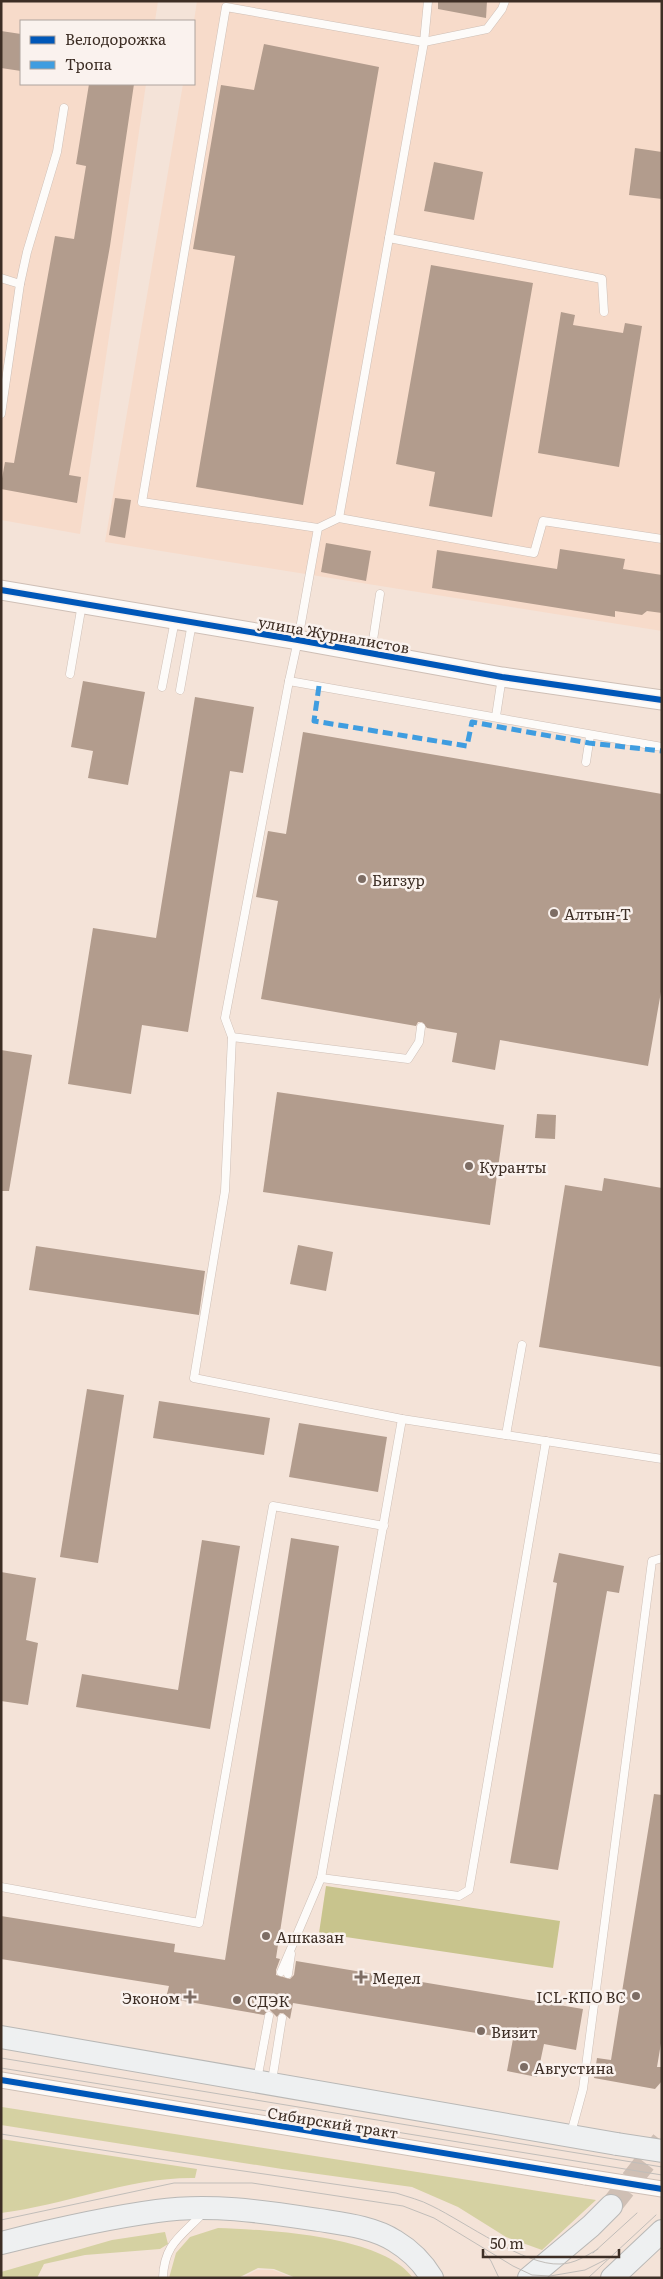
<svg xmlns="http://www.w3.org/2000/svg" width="663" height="2279" viewBox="0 0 663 2279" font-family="Literata,serif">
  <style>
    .built { fill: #f7dbca }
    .green { fill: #d5d1a2 }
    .forest { fill: #c8c48d }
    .building { fill: #b29c8d }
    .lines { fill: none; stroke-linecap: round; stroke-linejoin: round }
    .primary-tunnel { stroke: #cfbfb4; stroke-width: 22; stroke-dasharray: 22 11; stroke-linecap: butt }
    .service-casing { stroke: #cebfb6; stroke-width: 9 }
    .minor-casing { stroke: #cebfb6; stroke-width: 17 }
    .tertiary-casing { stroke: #cebfb6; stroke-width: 21 }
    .primary-casing { stroke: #b9b8b6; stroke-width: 24 }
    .service { stroke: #fdfbf9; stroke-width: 8 }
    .minor { stroke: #fdfbf9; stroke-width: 15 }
    .tertiary { stroke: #fdfbf9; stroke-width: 19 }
    .primary { stroke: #eef0f1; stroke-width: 22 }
    .tram { stroke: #c1bdb9; stroke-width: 1 }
    .minor-bridge-casing { stroke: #cebfb6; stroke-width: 17; stroke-linecap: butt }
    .primary-bridge-casing { stroke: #b9b8b6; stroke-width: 24; stroke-linecap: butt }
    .minor-bridge { stroke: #fdfbf9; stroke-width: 15 }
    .primary-bridge { stroke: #eef0f1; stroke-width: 22 }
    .quiet { stroke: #3f9de0; stroke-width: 5; stroke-dasharray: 10 5; stroke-linecap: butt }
    .cycleway-casing { stroke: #faf2ee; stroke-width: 9 }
    .cycleway { stroke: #0057b8; stroke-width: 6 }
    .poi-dot { fill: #7d6d64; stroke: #faf2ee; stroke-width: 2 }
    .labels { text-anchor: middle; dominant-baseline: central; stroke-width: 5; stroke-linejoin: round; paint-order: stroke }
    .street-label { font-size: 15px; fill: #3d2e25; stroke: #faf2ee }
    .poi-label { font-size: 15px; fill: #3d2e25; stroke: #faf2ee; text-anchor: start }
  </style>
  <rect width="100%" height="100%" fill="#f4e3d8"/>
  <g class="built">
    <path d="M1,1H158L155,21H21V84H146L80,534L1,520Z"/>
    <path d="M197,1H662V631L105,542L183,84H194V21Z"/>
    <path d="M257,2270H273L293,2278H242Z"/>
  </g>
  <g class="green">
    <path d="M2,2107L596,2200L542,2250L506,2237L458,2207L412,2187L282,2169L1,2125Z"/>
    <path d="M1,2139L197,2169L195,2178C129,2177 66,2205 1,2213Z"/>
    <path d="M218,2228C268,2230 382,2235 413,2278H296L274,2269L258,2268L238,2278H169L176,2253L190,2237Z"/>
    <path d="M165,2232L168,2244L160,2249L85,2255L44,2264L37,2278H1V2272L112,2240Z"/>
  </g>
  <path class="forest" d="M326,1886L560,1921L553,1968L319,1933Z"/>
  <g class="building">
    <path d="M438,1H487L486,18L438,9Z"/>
    <path d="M1,31L21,34V71L1,68Z"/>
    <path d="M264,44L379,67L303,505L196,487L235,256L193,249L221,85L254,90Z"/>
    <path d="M89,84H134L110,246L69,475L81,477L77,503L1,489V484L5,462L14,463L55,236L74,239L86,166L76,164Z"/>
    <path d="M635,148L662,152V199L629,195Z"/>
    <path d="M434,162L483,172L474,220L424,211Z"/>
    <path d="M431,265L533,283L492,517L429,506L435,472L396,464Z"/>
    <path d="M561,312L575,315L573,325L623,333L625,323L642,326L619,467L538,453Z"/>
    <path d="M115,498L131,500L125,538L109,535Z"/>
    <path d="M326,543L371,551L366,581L321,572Z"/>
    <path d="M560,549L625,559L623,569L662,575V613L647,611L642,615L615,611V617L432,588L437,550L557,569Z"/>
    <path d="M83,681L145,692L128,785L88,778L93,751L71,747Z"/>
    <path d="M195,697L254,707L243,773L230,771L188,1032L142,1025L131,1094L68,1084L93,928L156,938Z"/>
    <path d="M303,732L662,794V986L648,1066L500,1040L495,1070L452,1062L457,1033L427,1028L422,1022H418L416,1026L261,999L278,901L256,897L268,831L286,834Z"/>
    <path d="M1,1050L32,1055L9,1191H1Z"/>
    <path d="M277,1092L504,1125L490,1225L263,1192Z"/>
    <path d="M537,1114L556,1115L555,1139L535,1138Z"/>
    <path d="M604,1178L662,1188V1367L539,1347L565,1185L602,1191Z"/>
    <path d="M298,1245L333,1252L326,1291L290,1284Z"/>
    <path d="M36,1246L205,1271L199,1315L29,1290Z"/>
    <path d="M87,1389L124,1395L98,1563L60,1557Z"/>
    <path d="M159,1401L270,1418L264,1455L153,1438Z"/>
    <path d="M299,1423L387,1437L378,1492L289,1477Z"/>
    <path d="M291,1538L339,1546L276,1958L280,1959L276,1970V1975L290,1979L294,1975L296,1961L583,2009L576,2050L544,2044L537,2077L507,2071L513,2039L293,2003L290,2019L283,2013H280L277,2017L270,2010L264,2015L166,1998L169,1986L1,1959V1916L175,1944L174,1952L225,1960Z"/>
    <path d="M202,1540L240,1546L210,1729L76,1707L82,1674L178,1690Z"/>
    <path d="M559,1553L624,1566L619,1593L607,1591L558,1870L510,1863L557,1583L553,1582Z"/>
    <path d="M1,1572L36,1578L26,1640L38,1643L28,1705L1,1701Z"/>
    <path d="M654,1794L662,1795V2037L657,2067H662V2081L655,2089L594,2078L597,2058L611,2060Z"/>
  </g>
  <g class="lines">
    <path class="primary-tunnel" d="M611,2206L662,2141"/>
    <defs>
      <g id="service">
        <path d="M389,238L602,279L604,312"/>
        <path d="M1,278L20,284"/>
        <path d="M1,414L20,284L27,252L57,152L64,108"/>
        <path d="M339,518L424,42L487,29L502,9L505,1"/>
        <path d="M318,528L142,502L226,7L424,42L428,1"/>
        <path d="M662,539L543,521L534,553L339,518L318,528L298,640L289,681L225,1018L232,1037L225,1191L194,1378L402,1419L662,1459"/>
        <path d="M371,653L380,594"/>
        <path d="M70,674L82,604"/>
        <path d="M289,681L662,747"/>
        <path d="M162,687L175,620"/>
        <path d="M180,690L192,623"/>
        <path d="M496,716L502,677"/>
        <path d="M586,762L590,736"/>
        <path d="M232,1037L408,1059L419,1042L421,1027"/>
        <path d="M506,1435L522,1345"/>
        <path d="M321,1878L459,1896L469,1890L546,1441"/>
        <path d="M1,1887L199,1923L273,1506L384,1526"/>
        <path d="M281,1972L321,1878L402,1419"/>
        <path d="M288,1974L291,1954"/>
        <path d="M257,2080L269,2016"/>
        <path d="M272,2081L282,2018"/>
        <path d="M571,2133L583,2089L652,1561L662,1558"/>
        <path d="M163,2278C164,2243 182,2236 204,2212"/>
      </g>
      <path id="minor" d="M1,2080L586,2177"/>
      <path id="tertiary" d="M1,590L298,640L502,677L662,700"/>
      <g id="primary">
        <path d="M1,2037L617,2144"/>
        <path d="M1,2243C53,2230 105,2218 157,2211C211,2203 266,2212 319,2220C344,2224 373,2227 395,2241C410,2250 423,2263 432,2278"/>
        <path d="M529,2278L591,2226L611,2206"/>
        <path d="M612,2278L662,2231"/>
      </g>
    </defs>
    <use href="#service" class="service-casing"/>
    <use href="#minor" class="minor-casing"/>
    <use href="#tertiary" class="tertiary-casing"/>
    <use href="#primary" class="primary-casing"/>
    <use href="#service" class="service"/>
    <use href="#minor" class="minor"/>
    <use href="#tertiary" class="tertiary"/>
    <use href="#primary" class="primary"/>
    <g class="tram">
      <path d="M1,2058L662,2167"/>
      <path d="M1,2068L662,2175"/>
      <path d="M1,2134L153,2158L396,2193C408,2197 421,2200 432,2206C465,2222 525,2266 560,2264C574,2264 586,2256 598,2249"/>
      <path d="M1,2220L174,2183H252L403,2206L434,2218L513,2266L532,2275L550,2276L585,2270L607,2259"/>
      <path d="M484,2251L491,2261L499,2278"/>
      <path d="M593,2253L637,2213"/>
      <path d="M588,2278L656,2215"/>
    </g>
    <defs>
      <path id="minor-bridge" d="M586,2177L662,2189"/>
      <path id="primary-bridge" d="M617,2144L662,2151"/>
    </defs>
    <use href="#minor-bridge" class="minor-bridge-casing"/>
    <use href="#primary-bridge" class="primary-bridge-casing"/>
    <use href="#minor-bridge" class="minor-bridge"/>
    <use href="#primary-bridge" class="primary-bridge"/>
    <path class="quiet" d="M319,686L314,721L467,746L472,722L589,743L662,751"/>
    <defs>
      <g id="cycleway">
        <path d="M1,590L298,640L502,677L662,700"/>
        <path d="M1,2080L662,2189"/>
      </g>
    </defs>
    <use href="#cycleway" class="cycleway-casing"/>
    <use href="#cycleway" class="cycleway"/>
  </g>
  <g class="poi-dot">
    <circle cx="362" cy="879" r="5"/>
    <circle cx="554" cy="913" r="5"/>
    <circle cx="469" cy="1166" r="5"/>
    <circle cx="266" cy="1936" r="5"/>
    <path d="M358.5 1969.5h5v5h5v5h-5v5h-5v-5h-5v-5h5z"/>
    <circle cx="636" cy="1996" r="5"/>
    <path d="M187.5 1989.5h5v5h5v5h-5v5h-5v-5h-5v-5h5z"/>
    <circle cx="237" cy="2000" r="5"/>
    <circle cx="481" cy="2031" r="5"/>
    <circle cx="524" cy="2067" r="5"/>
  </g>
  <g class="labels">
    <g class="street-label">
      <text transform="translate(334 634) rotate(10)">улица Журналистов</text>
      <text transform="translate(333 2122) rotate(9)">Сибирский тракт</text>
    </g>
    <g class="poi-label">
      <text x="372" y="879">Бигзур</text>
      <text x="564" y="913">Алтын-Т</text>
      <text x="479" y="1166">Куранты</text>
      <text x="276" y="1936">Ашказан</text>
      <text x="372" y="1977">Медел</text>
      <text x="626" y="1996" text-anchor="end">ICL-КПО ВС</text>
      <text x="180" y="1997" text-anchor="end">Эконом</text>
      <text x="247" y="2000">СДЭК</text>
      <text x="491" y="2031">Визит</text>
      <text x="534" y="2067">Августина</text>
    </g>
  </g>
  <rect width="663" height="2279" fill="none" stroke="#3d2e25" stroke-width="5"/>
  <rect x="20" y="20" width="175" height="65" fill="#faf2ee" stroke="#aea49e"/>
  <rect x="30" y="36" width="25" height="8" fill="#0057b8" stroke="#aea49e"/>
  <text x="65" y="45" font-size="15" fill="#3d2e25">Велодорожка</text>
  <rect x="30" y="61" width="25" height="8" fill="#3f9de0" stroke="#aea49e"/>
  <text x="65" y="70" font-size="15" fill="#3d2e25">Тропа</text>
  <path d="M483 2249v8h136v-8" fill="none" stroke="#3d2e25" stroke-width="2.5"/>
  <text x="490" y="2249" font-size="15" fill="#3d2e25" stroke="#faf2ee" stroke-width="4" paint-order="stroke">50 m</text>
</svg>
